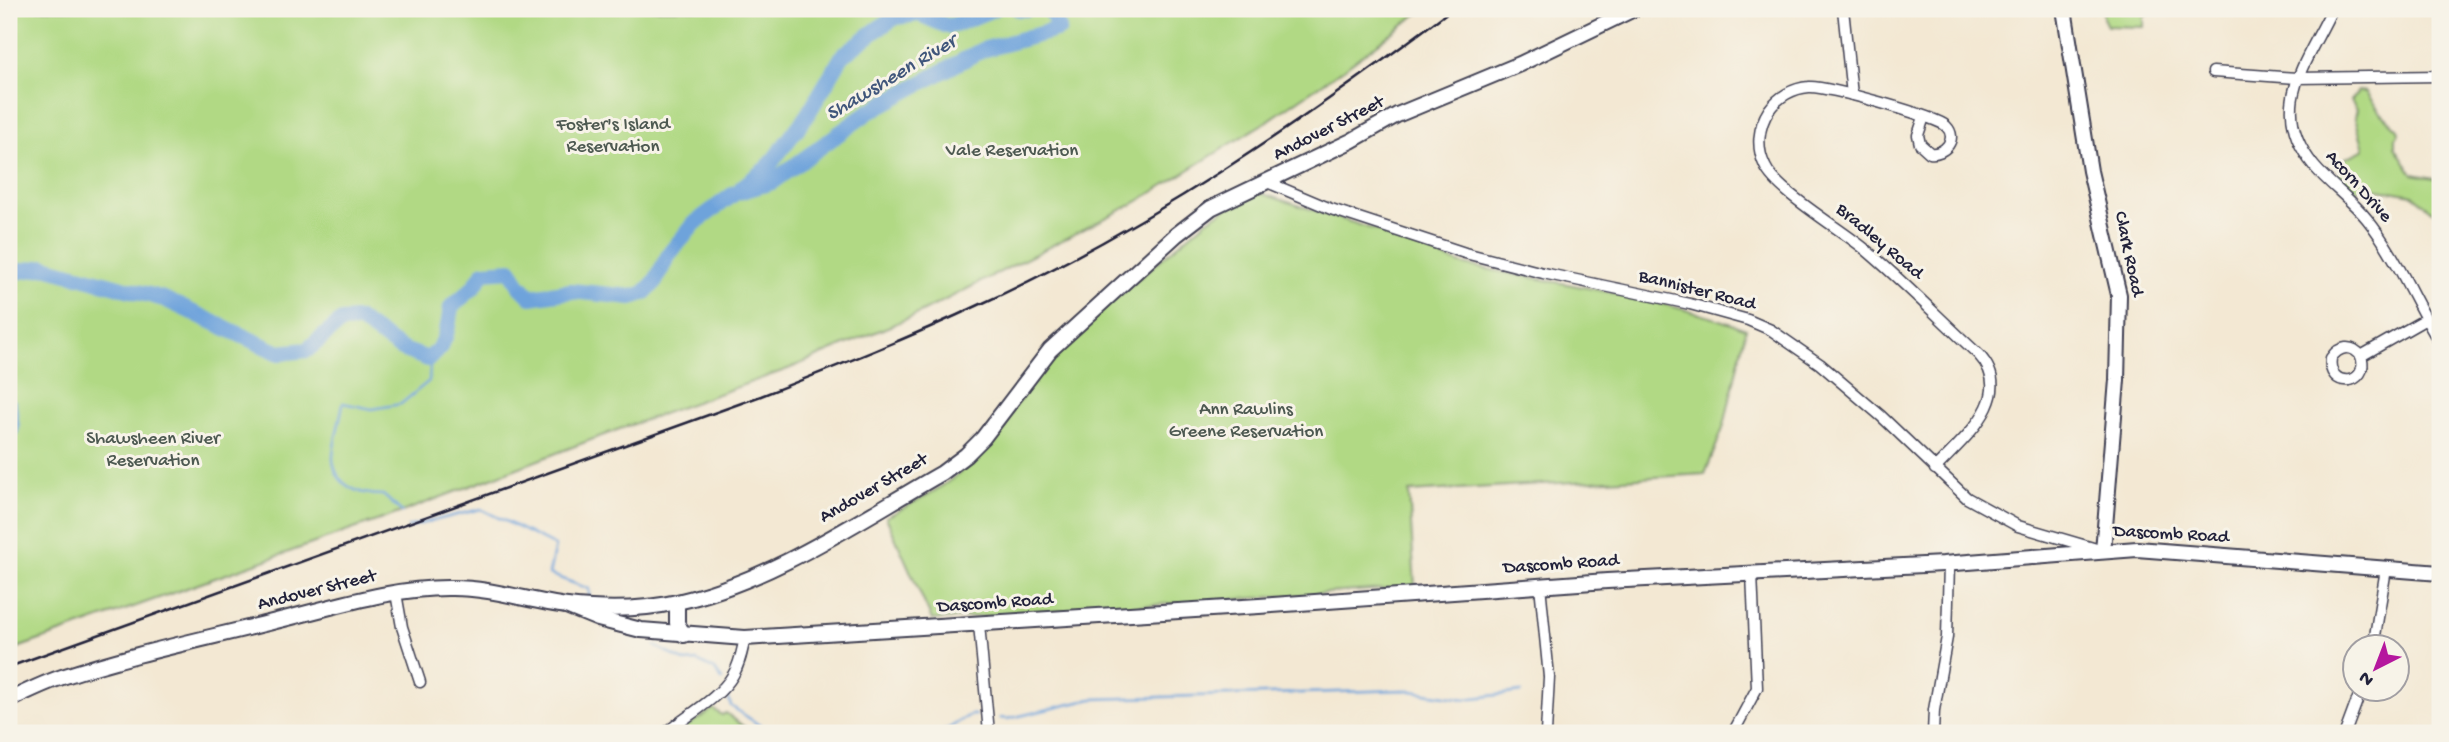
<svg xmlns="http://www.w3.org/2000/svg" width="2449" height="742" viewBox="0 0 2449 742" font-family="'Gochi Hand',sans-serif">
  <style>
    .green { fill: #b1d984; stroke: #6a7e60; stroke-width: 2 }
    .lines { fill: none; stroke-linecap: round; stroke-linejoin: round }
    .stream { stroke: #6ea3db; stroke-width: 2.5 }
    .river { stroke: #6ea3db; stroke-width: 16 }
    .minor-casing { stroke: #414052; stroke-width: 13 }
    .secondary-casing { stroke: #414052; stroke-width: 18 }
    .minor { stroke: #fff; stroke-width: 10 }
    .secondary { stroke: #fff; stroke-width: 14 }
    .rail { stroke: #22223b; stroke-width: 2.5 }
    .labels { text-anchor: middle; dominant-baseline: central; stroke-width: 6; stroke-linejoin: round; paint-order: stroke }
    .park-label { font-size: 19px; fill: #4d5951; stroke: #f7f3e8 }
    .street-label { font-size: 19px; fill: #22223b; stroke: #f7f3e8 }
    .water-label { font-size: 21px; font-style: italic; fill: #40567b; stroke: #f7f3e8 }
  </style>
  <rect width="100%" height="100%" fill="#f7f3e8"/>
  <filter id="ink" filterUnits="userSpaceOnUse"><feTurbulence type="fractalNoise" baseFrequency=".0143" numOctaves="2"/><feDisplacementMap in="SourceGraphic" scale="14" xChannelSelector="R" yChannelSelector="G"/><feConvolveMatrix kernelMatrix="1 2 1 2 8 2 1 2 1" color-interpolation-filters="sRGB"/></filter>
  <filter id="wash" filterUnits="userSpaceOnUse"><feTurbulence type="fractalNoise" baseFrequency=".00686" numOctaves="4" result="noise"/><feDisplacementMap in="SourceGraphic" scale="28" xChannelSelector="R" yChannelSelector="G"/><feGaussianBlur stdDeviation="1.57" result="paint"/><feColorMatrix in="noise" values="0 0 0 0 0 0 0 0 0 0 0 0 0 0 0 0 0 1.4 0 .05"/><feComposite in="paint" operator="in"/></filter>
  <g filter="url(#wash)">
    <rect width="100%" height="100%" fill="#f3e8d3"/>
    <g class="green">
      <path d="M9,9H1424L1345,68L1269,120L1137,202L916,315L788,369L617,430L402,512L9,651Z"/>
      <path d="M2103,9H2153L2144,17V27L2107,26L2103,18Z"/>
      <path d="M2358,91L2366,92L2379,111L2398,129L2399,133L2395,138V147L2413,174L2440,179V217L2413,195L2362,186L2356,192L2339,178C2336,153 2351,160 2364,148L2355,118L2357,109L2351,101Z"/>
      <path d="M1260,193L1413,242L1439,256L1461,264C1553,283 1657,296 1746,329L1724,426L1705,474L1409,492L1415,587L932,620L886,517C913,503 941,490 964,469C999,436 1021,392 1054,357C1101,308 1155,265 1206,221L1227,208Z"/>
      <path d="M713,709L722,715L726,713L752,733H677Z"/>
    </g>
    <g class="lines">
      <g class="stream">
        <path d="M896,17L902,9"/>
        <path d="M402,512L383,495C360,495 336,487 333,460C332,448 341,417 343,403L372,409L401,404L429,381L430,366L428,359"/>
        <path d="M408,527L481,509L555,546L549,574L589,589V600"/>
        <path d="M655,646L686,662L697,661L715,670L722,680"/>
        <path d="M728,696L731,706L771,733"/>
        <path d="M1000,718L1007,719L1092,699L1405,690L1466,699L1521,692"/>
        <path d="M941,733L970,715H975"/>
      </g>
      <g class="river">
        <path d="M1019,9H1026"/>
        <path d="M742,187L768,167L806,117L843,55L879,28L896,17L919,14L947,26L954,25L993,9"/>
        <path d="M9,273L45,267L164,299L279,353L307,350L342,321L359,320L401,349L428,359C447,346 448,327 451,307L473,288L484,272L511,270L519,285L531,297L571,291L632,297L644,293L655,282L669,254L695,223L735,193L772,182L870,111L982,50L1059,29L1050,9"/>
        <path d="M9,405L12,427L9,437"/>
      </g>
    </g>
  </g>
  <g filter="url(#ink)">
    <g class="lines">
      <defs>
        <g id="minor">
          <path d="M1843,9L1852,95"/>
          <path d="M2332,9C2307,63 2266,107 2314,166C2330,185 2351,199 2367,219C2397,256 2415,303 2440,343"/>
          <path d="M2213,72L2297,78L2440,76"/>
          <path d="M1924,117L1918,135L1920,144L1930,153C1944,155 1959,139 1946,126C1937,117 1824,85 1809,87C1793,88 1778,97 1769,110C1758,127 1756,148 1765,166C1776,191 1841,229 1866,250C1905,283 1941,320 1979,355C2018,397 1962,439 1935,469"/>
          <path d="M1267,182L1331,209L1465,253L1543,273L1690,304L1748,320L1771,330L1820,364L1881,416L1967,498L2018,526L2100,550"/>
          <path d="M2361,356C2371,386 2326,390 2331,358C2339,346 2352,344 2361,356L2426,319"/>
          <path d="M1540,585L1549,677L1546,733"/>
          <path d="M396,593L402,627L420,682"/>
          <path d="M979,624L989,733"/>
          <path d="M2373,648L2386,569"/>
          <path d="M666,733C686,716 720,698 733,675C740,664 742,651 745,638"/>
          <path d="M1733,733L1757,688L1752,574"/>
          <path d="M1933,733L1934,710L1947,637L1949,564"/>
          <path d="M2345,733L2361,690"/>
        </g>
        <g id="secondary">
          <path d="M2064,9L2090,171L2119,295L2117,380L2103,551"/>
          <path d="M677,602V623L684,635"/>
          <path d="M566,606L598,619L641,630L745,638L1259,606L1607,581L1943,564L2137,549L2440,573"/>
          <path d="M9,700C26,692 44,683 62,677C132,654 205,639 276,621C334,607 392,587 452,588C493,588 528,601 567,606C602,610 643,610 677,602C772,581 859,520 942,473L966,455L983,438L1050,350L1176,235L1211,208L1351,141L1397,115L1520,64L1634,9"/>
        </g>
      </defs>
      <use href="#minor" class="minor-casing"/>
      <use href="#secondary" class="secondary-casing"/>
      <use href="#minor" class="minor"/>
      <use href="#secondary" class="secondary"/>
      <path class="rail" d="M9,667L761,396C835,367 909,338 981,304C1149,227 1305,120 1452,9"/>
    </g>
  </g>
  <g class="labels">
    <g class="park-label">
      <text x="613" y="125">Foster's Island<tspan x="613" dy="22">Reservation</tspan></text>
      <text x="1012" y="151">Vale Reservation</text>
      <text x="1246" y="410">Ann Rawlins<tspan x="1246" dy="22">Greene Reservation</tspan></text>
      <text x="153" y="439">Shawsheen River<tspan x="153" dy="22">Reservation</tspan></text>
    </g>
    <g class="street-label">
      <text transform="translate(1329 129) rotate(-27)">Andover Street</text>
      <text transform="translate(2358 187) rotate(48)">Acorn Drive</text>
      <text transform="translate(1879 242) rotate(40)">Bradley Road</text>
      <text transform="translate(2128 254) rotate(78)">Clark Road</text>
      <text transform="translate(1697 291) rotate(14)">Bannister Road</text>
      <text transform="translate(874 489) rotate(-30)">Andover Street</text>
      <text transform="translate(2171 535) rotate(3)">Dascomb Road</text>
      <text transform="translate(1561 565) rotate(-4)">Dascomb Road</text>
      <text transform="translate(317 591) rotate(-14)">Andover Street</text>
      <text transform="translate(995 604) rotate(-4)">Dascomb Road</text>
    </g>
    <g class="water-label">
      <text transform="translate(892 79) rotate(-31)">Shawsheen River</text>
    </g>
  </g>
  <rect width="2449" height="742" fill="none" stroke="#f7f3e8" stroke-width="35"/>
  <g transform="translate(2376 668) rotate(222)"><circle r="33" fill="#f7f3e8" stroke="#a29fa3" stroke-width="2"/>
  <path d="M0-5L12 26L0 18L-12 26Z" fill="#b5179e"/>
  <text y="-10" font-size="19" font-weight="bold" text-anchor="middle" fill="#22223b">N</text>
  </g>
</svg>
